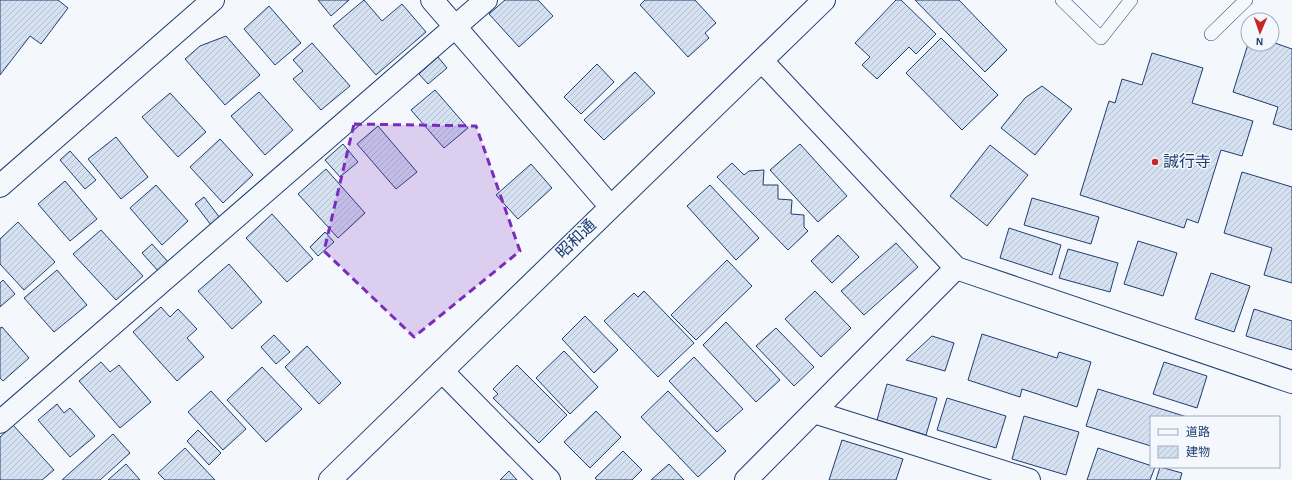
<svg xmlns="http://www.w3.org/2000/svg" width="1292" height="480" viewBox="0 0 1292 480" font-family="'Alegreya Sans','Noto Sans JP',sans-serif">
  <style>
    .building { fill: url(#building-hatch); stroke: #1d3f73 }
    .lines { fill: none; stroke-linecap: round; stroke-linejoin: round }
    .service-casing { stroke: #1d3f73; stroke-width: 14 }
    .minor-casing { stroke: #1d3f73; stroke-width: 24 }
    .tertiary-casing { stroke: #1d3f73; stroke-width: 24 }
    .service { stroke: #f4f7fb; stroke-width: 13 }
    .minor { stroke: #f4f7fb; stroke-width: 22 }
    .tertiary { stroke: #f4f7fb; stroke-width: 22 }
    .marked { fill: #7b2cbf; fill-opacity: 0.2; stroke: #7b2cbf; stroke-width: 3; stroke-dasharray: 8 5; stroke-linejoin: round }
    .poi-dot { fill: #c62828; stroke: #f4f7fb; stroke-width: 1.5 }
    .labels { text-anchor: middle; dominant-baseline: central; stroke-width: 3; stroke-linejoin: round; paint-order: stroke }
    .poi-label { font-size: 16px; fill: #1d3f73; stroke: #f4f7fb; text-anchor: start }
    .street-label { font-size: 16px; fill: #1d3f73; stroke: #f4f7fb }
  </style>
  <defs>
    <pattern id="building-hatch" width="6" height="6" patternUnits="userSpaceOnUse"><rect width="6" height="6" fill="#d5e0f0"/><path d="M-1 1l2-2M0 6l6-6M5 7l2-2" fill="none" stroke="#b6c1d1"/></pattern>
  </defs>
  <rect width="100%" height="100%" fill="#f4f7fb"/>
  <g class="building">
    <path d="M0,0H58L68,8L41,44L30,36L0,75Z"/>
    <path d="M318,0H349L331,16Z"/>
    <path d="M364,0L382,21L402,4L426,32L376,75L333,26Z"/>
    <path d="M505,0H538L553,16L519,47L489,14Z"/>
    <path d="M645,0H695L716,23L705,33L709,38L688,57L640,5Z"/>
    <path d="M896,0H901L936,34L916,54L909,47L877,79L862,65L870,57L855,43Z"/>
    <path d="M915,0H959L1007,50L985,72Z"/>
    <path d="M269,6L301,43L275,65L244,29Z"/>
    <path d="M226,36L260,75L225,105L185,59L200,46Z"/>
    <path d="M941,38L998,95L962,130L906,73Z"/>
    <path d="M1272,42L1292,49V130L1273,124L1278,107L1233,92L1248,44H1272Z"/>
    <path d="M312,43L350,86L321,110L293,79L303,71L293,60Z"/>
    <path d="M1152,53L1203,68L1192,103L1253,121L1242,156L1221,150L1198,223L1187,219L1184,228L1080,195L1109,101L1115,103L1122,79L1142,85Z"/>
    <path d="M438,57L447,68L428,84L419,74Z"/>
    <path d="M597,64L614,82L581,114L564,97Z"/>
    <path d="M635,72L655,93L604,140L584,120Z"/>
    <path d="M1042,86L1072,109L1035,155L1001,128L1025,98Z"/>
    <path d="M435,90L468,128L444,148L411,110Z"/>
    <path d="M259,92L293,130L265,155L231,116Z"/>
    <path d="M170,93L206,132L178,157L142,117Z"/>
    <path d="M378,126L417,172L396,189L357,144Z"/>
    <path d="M116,137L148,177L121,199L88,159Z"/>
    <path d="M220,139L253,175L223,203L190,167Z"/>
    <path d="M343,144L358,162L340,177L325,160Z"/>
    <path d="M800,144L847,196L818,222L770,170Z"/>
    <path d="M990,145L1028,175L987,226L950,196Z"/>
    <path d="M70,151L96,180L85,189L60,160Z"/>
    <path d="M732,163L744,175L749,171L764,170L763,185H778V199L792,200L791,214L804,215V227L808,231L788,250L717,177Z"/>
    <path d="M531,164L552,188L518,219L496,195Z"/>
    <path d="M326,169L365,213L338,238L298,194Z"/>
    <path d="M1242,172L1292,187V283L1264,275L1272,248L1224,233Z"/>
    <path d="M65,181L97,219L70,241L38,204Z"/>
    <path d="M156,185L188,221L162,245L130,208Z"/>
    <path d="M710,185L759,238L736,260L687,206Z"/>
    <path d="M204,197L220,218L211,225L195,204Z"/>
    <path d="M1032,198L1099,217L1091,244L1024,225Z"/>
    <path d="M272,214L313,259L287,282L246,238Z"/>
    <path d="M18,222L55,262L24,290L0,264V239Z"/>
    <path d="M1009,228L1061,245L1052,275L1000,258Z"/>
    <path d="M101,230L143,276L116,300L73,254Z"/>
    <path d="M325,232L334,242L318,256L310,247Z"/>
    <path d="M838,235L859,257L832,283L811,261Z"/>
    <path d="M1138,241L1177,253L1163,296L1124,284Z"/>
    <path d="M896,243L918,267L864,315L841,291Z"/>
    <path d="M152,244L169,263L159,272L142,253Z"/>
    <path d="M1068,249L1118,263L1110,292L1059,278Z"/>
    <path d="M727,260L752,286L696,340L671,315Z"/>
    <path d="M229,264L262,302L232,329L198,291Z"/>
    <path d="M57,270L87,305L54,332L24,298Z"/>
    <path d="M1211,273L1250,286L1234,332L1195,319Z"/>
    <path d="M3,280L15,294L0,307V283Z"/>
    <path d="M644,291L694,343L658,377L604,321L634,293L638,297Z"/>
    <path d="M815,291L851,328L821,357L785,319Z"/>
    <path d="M161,307L170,317L178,309L197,329L187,338L204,357L177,381L133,332Z"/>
    <path d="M1254,309L1292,321V350L1246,336Z"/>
    <path d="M585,316L618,350L594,373L562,339Z"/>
    <path d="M726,322L780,380L756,402L703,345Z"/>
    <path d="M2,327L29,358L3,381L0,378V328Z"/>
    <path d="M776,328L814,367L794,386L756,346Z"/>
    <path d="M982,334L1057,358L1059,352L1091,362L1077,407L1022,389L1020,397L968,380Z"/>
    <path d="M274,335L290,352L276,364L261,347Z"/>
    <path d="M932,336L954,343L945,371L906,360Z"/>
    <path d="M307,346L341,383L319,404L285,367Z"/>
    <path d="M564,351L598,387L570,414L536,378Z"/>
    <path d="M694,357L743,409L717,432L669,381Z"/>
    <path d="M101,362L110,372L119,365L151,402L120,428L79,381Z"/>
    <path d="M1164,362L1207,376L1197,408L1153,394Z"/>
    <path d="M517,365L567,415L539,443L493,398L498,394L493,389Z"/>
    <path d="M262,367L302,409L266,442L227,400Z"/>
    <path d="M887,384L937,398L926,435L877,420Z"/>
    <path d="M1098,389L1187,417H1151V446L1086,426Z"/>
    <path d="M211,391L246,429L223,450L188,412Z"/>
    <path d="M668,391L726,451L698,477L641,417Z"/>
    <path d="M947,398L1006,416L996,448L937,430Z"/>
    <path d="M57,404L64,413L70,408L95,436L70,457L38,420Z"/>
    <path d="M596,411L621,437L590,468L564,442Z"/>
    <path d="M1024,416L1079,432L1066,475L1012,459Z"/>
    <path d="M13,425L54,470L42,480H0V437Z"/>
    <path d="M198,430L221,453L209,465L187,441Z"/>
    <path d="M113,434L130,453L100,480H62Z"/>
    <path d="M842,440L903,459L896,480H829Z"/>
    <path d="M185,448L215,480H165L158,473Z"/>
    <path d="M1098,448L1155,467L1150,480H1087Z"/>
    <path d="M623,451L642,470L632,480H597L595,478Z"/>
    <path d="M126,464L140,480H108Z"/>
    <path d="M669,464L684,480H651Z"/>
    <path d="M1160,467L1182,473L1180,480H1156Z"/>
    <path d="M509,471L517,480H500Z"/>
  </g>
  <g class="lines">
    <defs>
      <g id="service">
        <path d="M1062,0L1101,38L1131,0"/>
        <path d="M1211,34L1246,0"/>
      </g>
      <g id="minor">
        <path d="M432,0L610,206"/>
        <path d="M762,61L956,268L1292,382"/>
        <path d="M0,186L213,0"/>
        <path d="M442,371L549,480"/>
        <path d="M814,412L1029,480"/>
        <path d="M0,422L486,0"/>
        <path d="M746,480L956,268"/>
      </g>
      <path id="tertiary" d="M330,480L824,0"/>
    </defs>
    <use href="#service" class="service-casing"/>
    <use href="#minor" class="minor-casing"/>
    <use href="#tertiary" class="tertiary-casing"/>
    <use href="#service" class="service"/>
    <use href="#minor" class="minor"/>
    <use href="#tertiary" class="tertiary"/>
  </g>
  <path class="marked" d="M354,124L476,126L520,251L414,337L324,251Z"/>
  <circle class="poi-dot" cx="1155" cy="162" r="4"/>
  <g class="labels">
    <g class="poi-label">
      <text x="1163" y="162">誠行寺</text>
    </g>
    <g class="street-label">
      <text transform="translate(576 239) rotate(-44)">昭和通</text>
    </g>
  </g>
  <rect x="1150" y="416" width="130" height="52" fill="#f4f7fb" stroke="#9eadc5"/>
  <rect x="1158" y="429" width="20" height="6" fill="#f4f7fb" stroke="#9eadc5"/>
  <text x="1186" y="436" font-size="12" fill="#1d3f73">道路</text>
  <rect x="1158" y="446" width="20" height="12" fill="url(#building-hatch)" stroke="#9eadc5"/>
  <text x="1186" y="456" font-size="12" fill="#1d3f73">建物</text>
  <g transform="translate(1260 32) rotate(182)"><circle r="19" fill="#f4f7fb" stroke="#9eadc5"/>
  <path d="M0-3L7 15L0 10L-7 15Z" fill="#c62828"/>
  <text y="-6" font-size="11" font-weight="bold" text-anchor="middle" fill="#1d3f73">N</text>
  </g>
</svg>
